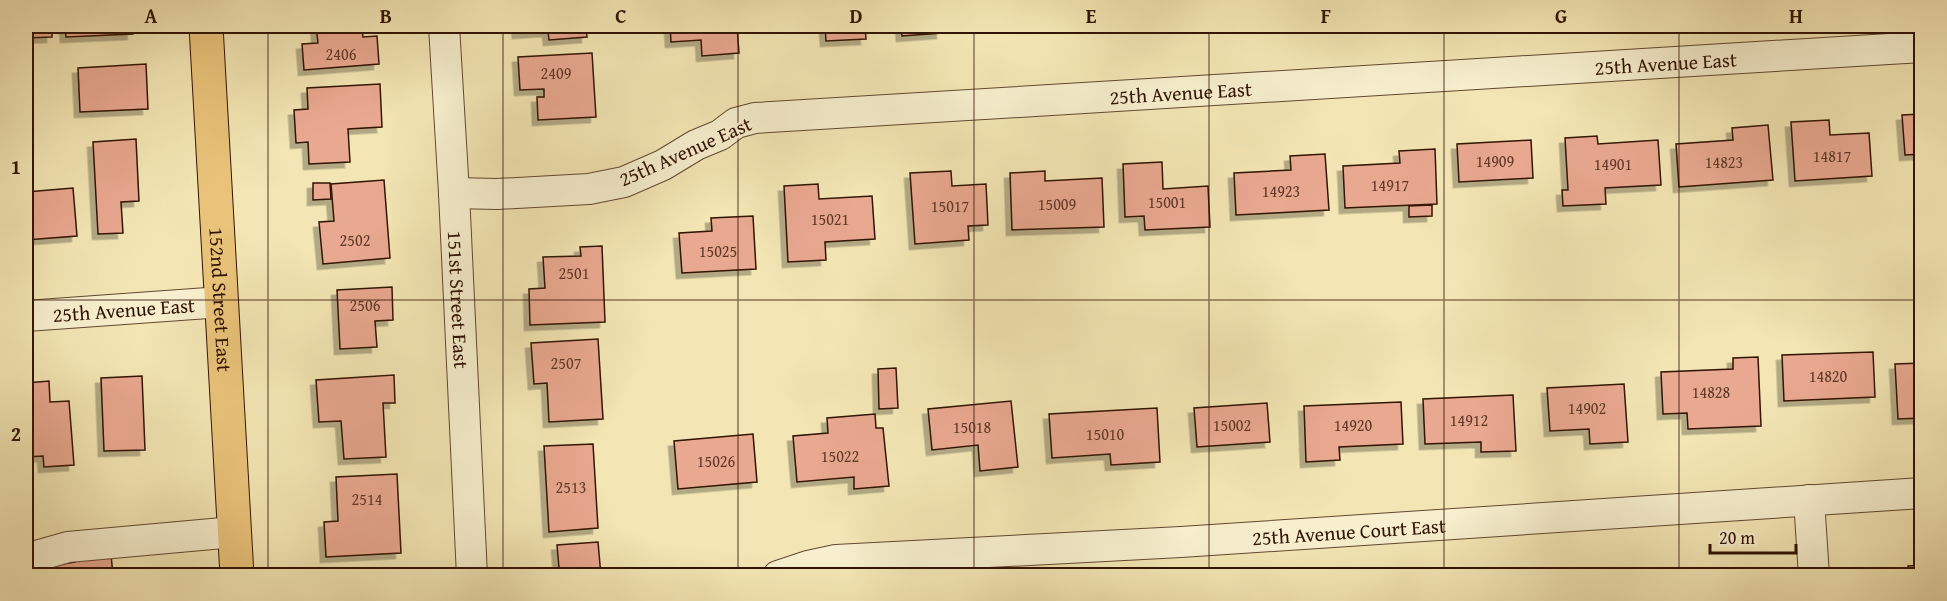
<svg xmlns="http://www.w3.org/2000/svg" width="1947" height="601" viewBox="0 0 1947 601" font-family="'Gentium Book Plus',serif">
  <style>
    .building { fill: #e9a890; stroke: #311304; stroke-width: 1.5; filter: url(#shadow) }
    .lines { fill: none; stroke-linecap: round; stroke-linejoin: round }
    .minor-casing { stroke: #624830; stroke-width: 32 }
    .major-casing { stroke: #311304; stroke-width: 35 }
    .minor { stroke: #f7efce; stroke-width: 30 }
    .major { stroke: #eac37a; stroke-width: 33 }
    .grid { fill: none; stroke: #311304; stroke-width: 1.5; stroke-opacity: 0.55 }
    .labels { text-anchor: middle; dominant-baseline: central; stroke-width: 4.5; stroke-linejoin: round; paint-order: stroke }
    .number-label { font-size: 16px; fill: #5f3827 }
    .street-label { font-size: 20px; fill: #311304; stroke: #f7efce }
    .neatline { fill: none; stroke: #311304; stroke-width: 2 }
    .grid-label { font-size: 20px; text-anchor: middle; font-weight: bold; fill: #311304 }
  </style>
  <defs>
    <filter id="shadow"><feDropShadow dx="-5.5" dy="5.5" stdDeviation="0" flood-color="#0004"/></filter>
  </defs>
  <rect width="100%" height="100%" fill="#f3e6b4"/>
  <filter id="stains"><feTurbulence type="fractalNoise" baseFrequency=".00333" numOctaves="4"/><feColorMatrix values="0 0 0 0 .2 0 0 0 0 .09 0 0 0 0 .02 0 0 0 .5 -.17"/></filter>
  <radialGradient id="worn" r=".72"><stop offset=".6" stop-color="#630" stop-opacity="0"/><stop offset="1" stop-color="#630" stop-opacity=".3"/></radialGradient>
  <g class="building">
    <path d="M26,26H52V37L26,38Z"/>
    <path d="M65,26H132L133,34L66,37Z"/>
    <path d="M316,26H362L363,37L377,36L379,64L304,70L302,44L318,43Z"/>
    <path d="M517,26H586L587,37L549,40L548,31L518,33Z"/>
    <path d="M670,26H737L739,53L702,56L701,40L671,42Z"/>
    <path d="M825,26H865L866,39L826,41Z"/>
    <path d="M901,26H941L942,33L902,36Z"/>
    <path d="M592,53L596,117L538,120L537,97H544V89L520,90L518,57Z"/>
    <path d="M146,64L148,109L80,112L78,68Z"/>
    <path d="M380,84L382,127L348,129L350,162L309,164L308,142L296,143L294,110L308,109L307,88Z"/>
    <path d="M1922,114V154L1905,155L1902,115Z"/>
    <path d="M1829,120L1830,135L1869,133L1872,176L1795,181L1791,122Z"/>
    <path d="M1768,125L1773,180L1679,187L1676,144L1733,140L1732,128Z"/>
    <path d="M1597,136L1598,144L1658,140L1661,185L1605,188L1606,204L1563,206L1562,190H1568L1565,138Z"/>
    <path d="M136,139L139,201L121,202L123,233L98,234L93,142Z"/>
    <path d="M1531,140L1533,178L1459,182L1457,144Z"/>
    <path d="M1435,149L1437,204L1345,208L1343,166L1400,163L1399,151Z"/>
    <path d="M1325,154L1329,210L1236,215L1234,173L1291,170L1290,156Z"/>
    <path d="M1162,162L1163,189L1208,186L1210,227L1145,230L1144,216L1125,217L1123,164Z"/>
    <path d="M951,171L952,186L986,184L988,225L968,226L969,240L915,244L910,173Z"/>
    <path d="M1045,171V181L1102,178L1104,227L1012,230L1010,173Z"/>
    <path d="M384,180L390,258L323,264L319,222L334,221L331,184Z"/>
    <path d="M313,183H330L331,199L313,200Z"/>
    <path d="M818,184L819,199L872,196L875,239L825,242L826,260L788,262L784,186Z"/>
    <path d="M73,188L77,236L26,240V192Z"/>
    <path d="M1432,205V216L1409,217V206Z"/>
    <path d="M753,216L756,269L682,273L679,233L712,231L711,218Z"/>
    <path d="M602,246L605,322L530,325L529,289L545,288L543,257L581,256L580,247Z"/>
    <path d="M392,287L393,320L375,321L377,347L340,349L337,290Z"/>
    <path d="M598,339L603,419L549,422L547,383L534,384L531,343Z"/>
    <path d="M1873,352L1875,397L1784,401L1782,355Z"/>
    <path d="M1758,357L1761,426L1688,429L1687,413L1663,414L1661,372L1733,369V358Z"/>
    <path d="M1922,363V418L1898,419L1895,364Z"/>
    <path d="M896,368L898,408L879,409L878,369Z"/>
    <path d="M394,375L395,403H383L386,457L344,459L341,421L319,422L316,380Z"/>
    <path d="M142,376L145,450L104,451L101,378Z"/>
    <path d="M49,381L50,402L69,401L74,465L44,467L43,456L26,457V383Z"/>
    <path d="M1624,384L1628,442L1590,444L1589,429L1550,431L1547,388Z"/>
    <path d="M1513,395L1516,451L1481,452V442L1425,444L1423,399Z"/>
    <path d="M1011,401L1018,467L980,471L978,445L932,450L928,409Z"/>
    <path d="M1401,402L1403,444L1339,447L1340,460L1306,462L1304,406Z"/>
    <path d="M1267,403L1270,442L1197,447L1194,408Z"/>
    <path d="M1157,408L1160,462L1111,465L1110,454L1052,458L1049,414Z"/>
    <path d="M875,414L876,428H883L889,486L854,489V477L797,482L793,436L828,433L827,418Z"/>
    <path d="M753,434L757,482L678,489L674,441Z"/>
    <path d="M593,444L598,528L549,532L544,446Z"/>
    <path d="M397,474L401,553L326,557L324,522L338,521L336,477Z"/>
    <path d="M598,542L601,576H548L547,569L559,568L557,545Z"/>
    <path d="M111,554L113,576H49L48,566L75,562V558Z"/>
    <path d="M1922,565V576H1909L1908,566Z"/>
  </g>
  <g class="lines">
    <defs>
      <g id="minor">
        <path id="s1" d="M444,26L454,193L472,576"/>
        <path id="s2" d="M454,193L497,194L589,189L624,182L663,165L696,145L720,135L736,123L755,118L1922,47"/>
        <path id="s3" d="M26,316L222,302"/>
        <path d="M1809,500L1814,576"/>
        <path d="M26,559L68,547L234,532"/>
        <path id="s4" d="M778,576L808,566L836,560L1181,542L1922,493"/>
      </g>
      <g id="major">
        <path id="s5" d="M206,26L237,576"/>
      </g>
    </defs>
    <use href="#minor" class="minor-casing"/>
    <use href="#major" class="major-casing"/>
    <use href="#minor" class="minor"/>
    <use href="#major" class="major"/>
  </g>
  <path class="grid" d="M268,26V576M503,26V576M738,26V576M974,26V576M1209,26V576M1444,26V576M1679,26V576M26,300H1922"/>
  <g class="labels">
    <g class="number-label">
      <text x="341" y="54">2406</text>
      <text x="556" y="73">2409</text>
      <text x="1832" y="156">14817</text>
      <text x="1495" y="161">14909</text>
      <text x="1724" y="162">14823</text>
      <text x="1613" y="164">14901</text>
      <text x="1390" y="185">14917</text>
      <text x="1281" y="191">14923</text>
      <text x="1167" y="202">15001</text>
      <text x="1057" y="204">15009</text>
      <text x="950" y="206">15017</text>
      <text x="830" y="219">15021</text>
      <text x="355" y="240">2502</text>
      <text x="718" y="251">15025</text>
      <text x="574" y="273">2501</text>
      <text x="365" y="305">2506</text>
      <text x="566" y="363">2507</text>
      <text x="1828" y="376">14820</text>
      <text x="1711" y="392">14828</text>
      <text x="1587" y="408">14902</text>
      <text x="1469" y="420">14912</text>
      <text x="1232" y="425">15002</text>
      <text x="1353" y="425">14920</text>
      <text x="972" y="427">15018</text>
      <text x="1105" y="434">15010</text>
      <text x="840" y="456">15022</text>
      <text x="716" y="461">15026</text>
      <text x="571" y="487">2513</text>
      <text x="367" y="499">2514</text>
    </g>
    <g class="street-label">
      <text stroke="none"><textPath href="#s2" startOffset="1230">25th Avenue East</textPath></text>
      <text stroke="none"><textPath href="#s2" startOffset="744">25th Avenue East</textPath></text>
      <text transform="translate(685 151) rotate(-24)">25th Avenue East</text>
      <text stroke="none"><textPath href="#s5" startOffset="274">152nd Street East</textPath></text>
      <text stroke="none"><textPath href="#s1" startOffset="274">151st Street East</textPath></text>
      <text stroke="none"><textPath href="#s3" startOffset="98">25th Avenue East</textPath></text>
      <text stroke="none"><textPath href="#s4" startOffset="574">25th Avenue Court East</textPath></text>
    </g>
  </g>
  <rect width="1947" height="601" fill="none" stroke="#f3e6b4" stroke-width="66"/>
  <path d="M1710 544v9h86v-9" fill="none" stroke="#311304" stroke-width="3"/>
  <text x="1719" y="544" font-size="18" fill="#311304" stroke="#f7efce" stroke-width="4.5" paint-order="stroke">20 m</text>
  <rect x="33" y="33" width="1881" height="535" class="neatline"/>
  <g class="grid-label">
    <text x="151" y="23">A</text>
    <text x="386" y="23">B</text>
    <text x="621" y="23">C</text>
    <text x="856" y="23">D</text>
    <text x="1091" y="23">E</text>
    <text x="1326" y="23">F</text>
    <text x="1561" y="23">G</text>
    <text x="1796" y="23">H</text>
    <text x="16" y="174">1</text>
    <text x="16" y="441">2</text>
  </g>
  <rect width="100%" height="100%" filter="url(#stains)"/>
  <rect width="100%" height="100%" fill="url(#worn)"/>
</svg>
